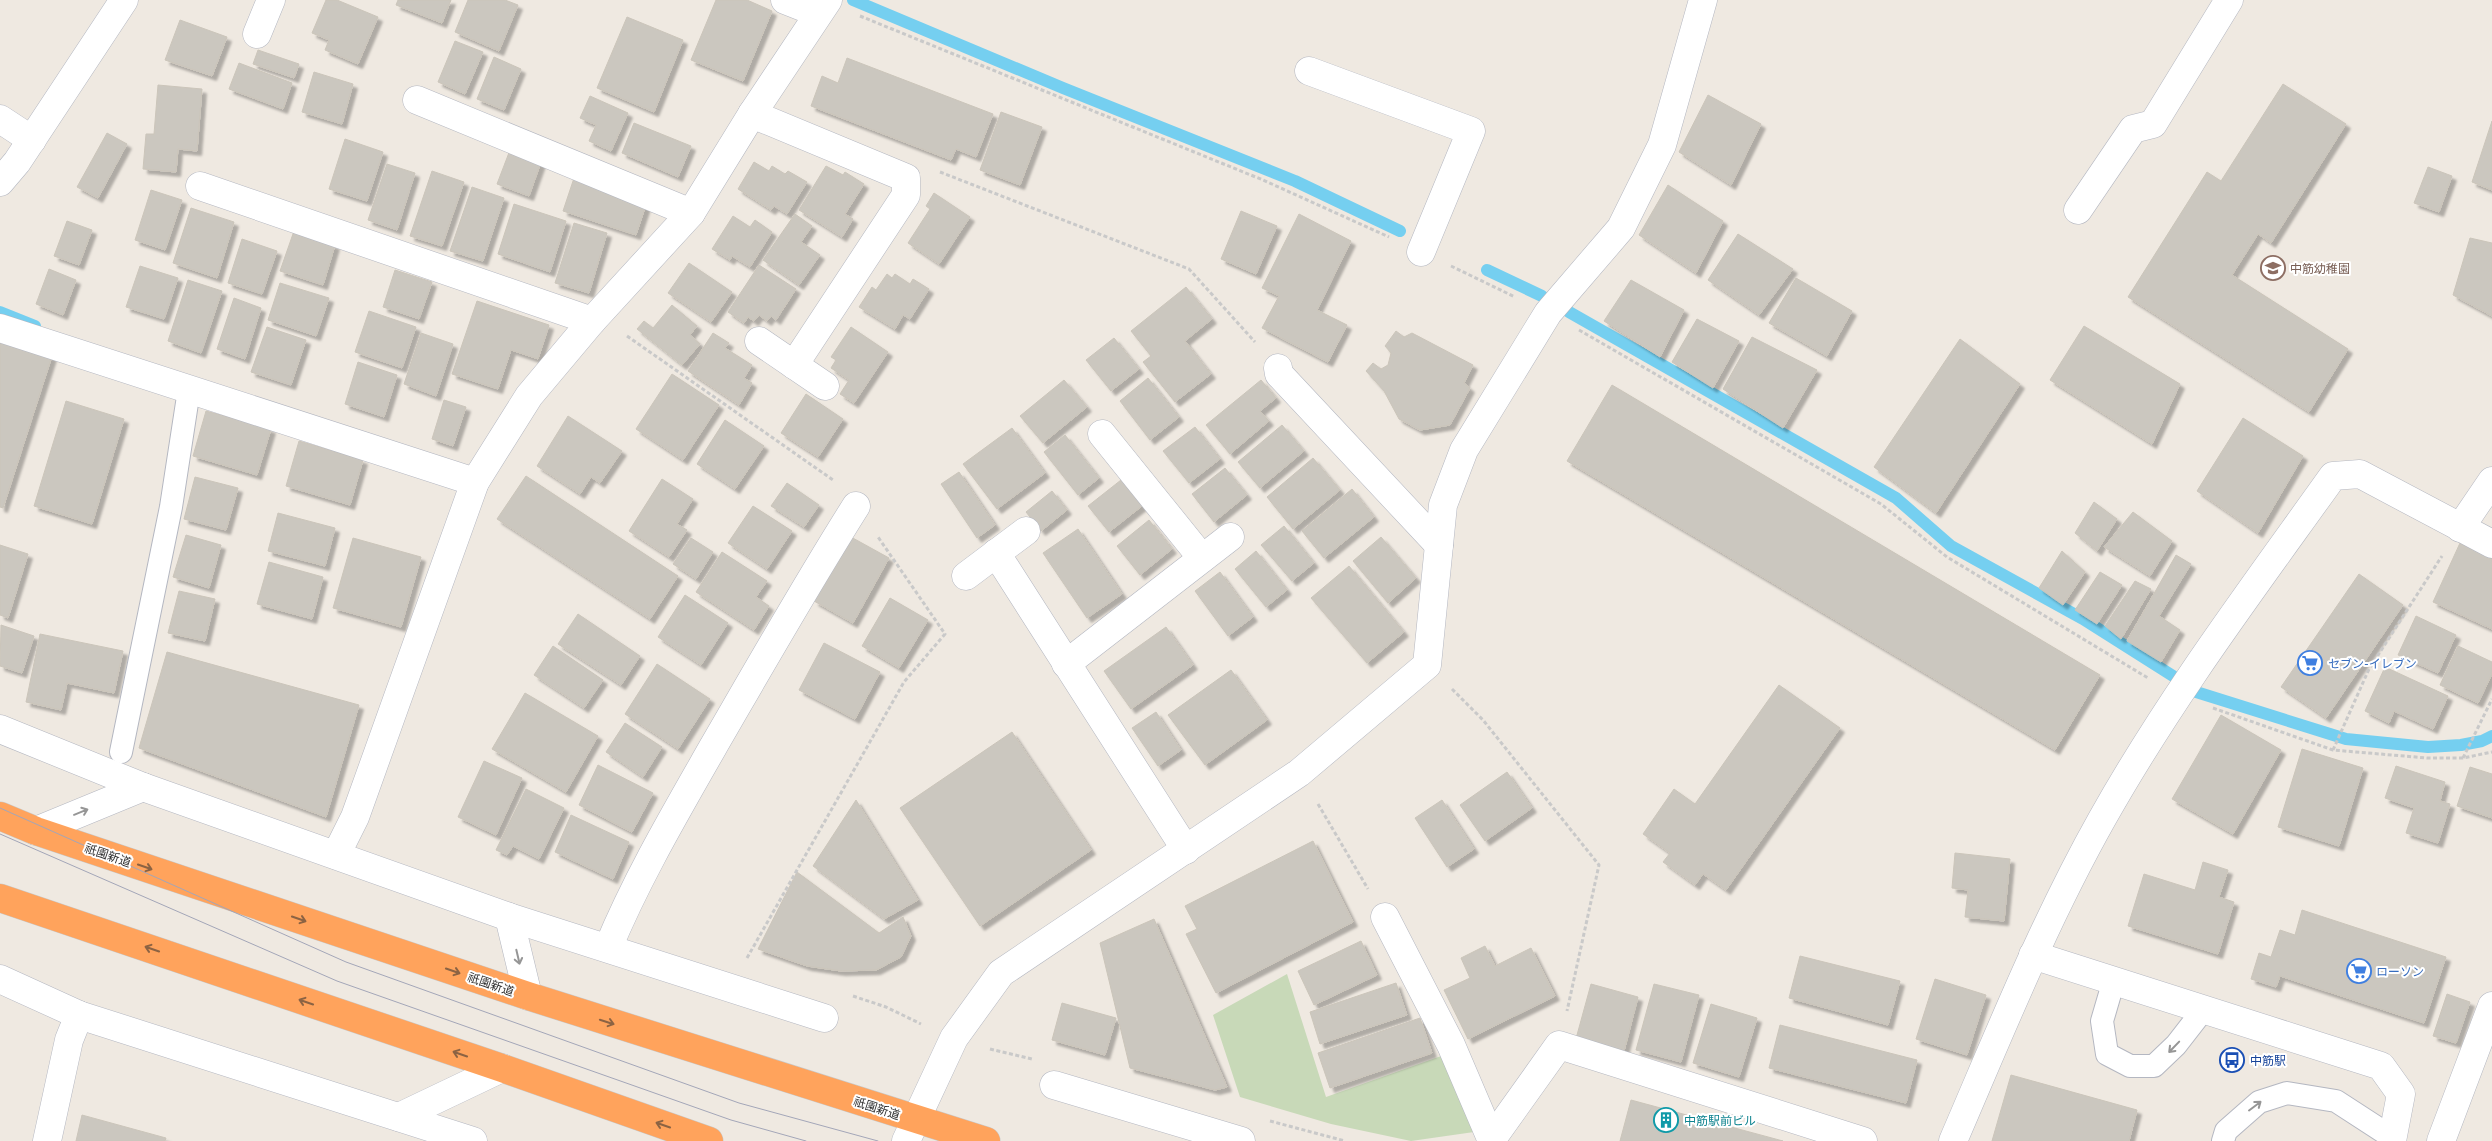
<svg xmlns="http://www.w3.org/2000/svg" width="2492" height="1141" viewBox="0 0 2492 1141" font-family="'IBM Plex Sans','Noto Sans JP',sans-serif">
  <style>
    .cemetery { fill: #c8d9b8 }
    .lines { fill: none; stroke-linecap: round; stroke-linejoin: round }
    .stream { stroke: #75cff0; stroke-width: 12 }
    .building { fill: #cbc7bf; stroke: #cbc5ba; filter: url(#shadow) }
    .lane-casing { stroke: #b4b7c1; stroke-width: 24 }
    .street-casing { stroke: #b4b7c1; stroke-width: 29 }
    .secondary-casing { stroke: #b4b7c1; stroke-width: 29 }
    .highway-casing { stroke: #c9c9c9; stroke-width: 29 }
    .path { stroke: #c9c9c9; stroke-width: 3; stroke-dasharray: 4 2.5; stroke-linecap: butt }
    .lane { stroke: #fff; stroke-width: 22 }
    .street { stroke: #fff; stroke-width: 28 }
    .secondary { stroke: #fff; stroke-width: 28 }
    .highway { stroke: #ffa35c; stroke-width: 28 }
    .tram { stroke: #a3a6b8; stroke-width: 1 }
    .oneway { stroke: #969696 }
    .oneway2 { stroke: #8c6343 }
    .labels { text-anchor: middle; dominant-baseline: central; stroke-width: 4; stroke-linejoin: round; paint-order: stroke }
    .education-label { font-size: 12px; fill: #785e54; stroke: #fff; text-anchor: start }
    .shop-label { font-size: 12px; fill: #366cbe; stroke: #fff; text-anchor: start }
    .street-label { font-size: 12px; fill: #2e2e2e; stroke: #fff }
    .transit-label { font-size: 12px; fill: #164399; stroke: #fff; text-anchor: start }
    .culture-label { font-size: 12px; fill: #0d838f; stroke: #fff; text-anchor: start }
  </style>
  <defs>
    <filter id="shadow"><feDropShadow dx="4.5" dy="4.5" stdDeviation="1" flood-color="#0004"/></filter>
  </defs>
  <rect width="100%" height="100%" fill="#efe9e1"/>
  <path class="cemetery" d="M1287,974L1326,1097L1444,1055L1474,1132L1411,1141L1331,1124L1240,1097L1213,1015Z"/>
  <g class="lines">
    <g class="stream">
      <path d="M853,0L1063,88L1295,181L1400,231"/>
      <path d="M1487,270L1542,296"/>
      <path d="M0,312L35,326"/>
      <path d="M1569,312L1896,498L1951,546L2083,619L2173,676"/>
      <path d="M2193,691L2346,739L2428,747L2461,745L2482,741L2492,736"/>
    </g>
  </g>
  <g class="building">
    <path d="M326,0H337L378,17L358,64L325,50L329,40L312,33Z"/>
    <path d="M398,0H451L442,23L396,5Z"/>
    <path d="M468,0H505L518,5L499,51L455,32Z"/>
    <path d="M716,0H747L772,11L743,81L691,60Z"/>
    <path d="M627,17L683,40L654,112L597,88Z"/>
    <path d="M180,20L227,37L212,76L165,60Z"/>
    <path d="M455,41L483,52L465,94L438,82Z"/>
    <path d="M258,50L299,64L294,78L253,64Z"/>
    <path d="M494,57L521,69L504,110L477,99Z"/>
    <path d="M847,58L993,114L976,157L956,149L951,160L811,106L822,76L838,83Z"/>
    <path d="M239,63L292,83L283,109L229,89Z"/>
    <path d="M314,72L353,84L342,124L302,112Z"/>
    <path d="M2283,84L2346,124L2271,243L2258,234L2232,275L2348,349L2309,412L2128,297L2207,172L2221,181Z"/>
    <path d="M158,85L202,89L197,151L178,149L176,172L143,169L146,134H154Z"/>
    <path d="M1708,95L1761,124L1731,185L1679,152Z"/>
    <path d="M590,96L628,113L611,151L589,141L596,125L580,118Z"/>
    <path d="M1001,112L1042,127L1020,185L980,170Z"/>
    <path d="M2492,121V190L2472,182Z"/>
    <path d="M634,123L691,146L678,177L622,153Z"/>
    <path d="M107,133L127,144L98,198L77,187Z"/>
    <path d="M345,139L383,152L367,201L329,189Z"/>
    <path d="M510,150L541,162L529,196L497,184Z"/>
    <path d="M754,162L769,171L772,166L785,174L788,171L807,182L787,214L774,206L771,210L738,189Z"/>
    <path d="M387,164L415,173L397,230L368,220Z"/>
    <path d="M826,166L843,175L845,172L864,184L845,214L853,219L842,237L799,210Z"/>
    <path d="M2428,167L2452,176L2439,212L2414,203Z"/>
    <path d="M432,171L464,182L442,246L410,236Z"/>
    <path d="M574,178L647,202L636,235L563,211Z"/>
    <path d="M1668,185L1723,221L1696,273L1639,235Z"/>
    <path d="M472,187L504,198L483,261L450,251Z"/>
    <path d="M151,190L182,200L165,250L135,240Z"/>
    <path d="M934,193L970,217L939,264L908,243L930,209L926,206Z"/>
    <path d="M514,204L566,221L550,272L498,254Z"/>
    <path d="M191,208L234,222L217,278L173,263Z"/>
    <path d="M1241,211L1277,226L1256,274L1221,259Z"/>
    <path d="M795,214L812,226L801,242L820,255L799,285L763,260Z"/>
    <path d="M1299,214L1351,241L1317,310L1347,325L1328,362L1262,328L1279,296L1262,288Z"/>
    <path d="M733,216L750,227L755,220L772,232L750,267L732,256L730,260L712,249Z"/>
    <path d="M67,221L92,230L79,265L54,256Z"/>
    <path d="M574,223L607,233L589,293L555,283Z"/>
    <path d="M294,231L335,245L323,285L280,271Z"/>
    <path d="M1738,234L1793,269L1759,315L1708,280Z"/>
    <path d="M2470,238L2492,243V316L2453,295Z"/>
    <path d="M242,239L277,251L262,294L228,283Z"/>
    <path d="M689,263L732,292L711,322L668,293Z"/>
    <path d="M759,265L796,289L776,320L771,316L767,321L759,315L754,321L748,317L744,323L728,312Z"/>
    <path d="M140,266L178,278L164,319L126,307Z"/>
    <path d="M49,269L76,280L63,315L36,304Z"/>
    <path d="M395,270L432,282L419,319L383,307Z"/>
    <path d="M887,274L892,278L895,274L910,284L913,279L929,289L910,319L903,315L895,329L859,307L872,287L876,290Z"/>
    <path d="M1796,278L1852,311L1827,356L1769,323Z"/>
    <path d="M188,280L222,291L201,353L168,341Z"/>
    <path d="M1631,280L1684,310L1660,357L1604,321Z"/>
    <path d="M280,283L329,298L316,336L268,320Z"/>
    <path d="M1186,287L1212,319L1185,341L1211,374L1175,402L1143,362L1151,356L1131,331Z"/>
    <path d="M234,298L261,308L245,359L217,349Z"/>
    <path d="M477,301L549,325L538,359L511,350L498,389L452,374Z"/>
    <path d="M672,305L697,326L690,335L700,344L682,365L637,329L644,321L653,328Z"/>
    <path d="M369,311L416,327L402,368L355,352Z"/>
    <path d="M1697,319L1739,341L1713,388L1672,362Z"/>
    <path d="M2084,326L2180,384L2152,444L2050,380Z"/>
    <path d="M267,327L306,340L291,385L251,372Z"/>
    <path d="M851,327L888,352L854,403L840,394L849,380L831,368L836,360L831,357Z"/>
    <path d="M1396,331L1404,337L1412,333L1473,365L1464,383L1470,388L1450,425L1420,430L1399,419L1384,391L1366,371L1373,363L1381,369L1388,365L1391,353L1385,346Z"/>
    <path d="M421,333L453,344L436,396L404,384Z"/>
    <path d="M713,333L729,343L725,348L752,365L744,378L752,383L739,405L688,371Z"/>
    <path d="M1752,337L1817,370L1783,428L1723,389Z"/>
    <path d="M1114,338L1139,369L1111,391L1086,360Z"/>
    <path d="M0,339L52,356L3,508L0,507Z"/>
    <path d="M1960,339L2020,384L1936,513L1874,467Z"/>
    <path d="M358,362L397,375L384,417L345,404Z"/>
    <path d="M672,374L719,405L683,460L636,429Z"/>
    <path d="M1148,378L1179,417L1150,440L1120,401Z"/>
    <path d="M1064,380L1087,407L1043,443L1020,416Z"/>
    <path d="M1261,380L1276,398L1260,411L1269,421L1230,454L1206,425Z"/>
    <path d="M1612,385L2100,675L2055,750L1567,461Z"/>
    <path d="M806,394L843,419L818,457L781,433Z"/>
    <path d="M444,400L466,407L453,446L432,439Z"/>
    <path d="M66,401L124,419L92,524L34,506Z"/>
    <path d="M206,411L271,429L257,475L193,456Z"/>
    <path d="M568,416L622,451L600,483L591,477L580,494L537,466Z"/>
    <path d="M2243,418L2303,456L2258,533L2197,491Z"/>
    <path d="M725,420L764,446L735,489L697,464Z"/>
    <path d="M1282,425L1304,451L1260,488L1238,462Z"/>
    <path d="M1195,427L1220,459L1189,483L1163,451Z"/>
    <path d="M1012,428L1045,473L997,509L963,464Z"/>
    <path d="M1065,435L1099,478L1078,495L1044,452Z"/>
    <path d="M299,441L363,460L350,505L286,486Z"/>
    <path d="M1313,458L1340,490L1293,529L1267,497Z"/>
    <path d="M1225,468L1247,495L1214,522L1192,494Z"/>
    <path d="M959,472L995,525L977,538L941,484Z"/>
    <path d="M526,476L678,576L650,619L497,519Z"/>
    <path d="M195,477L238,488L226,530L184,519Z"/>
    <path d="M662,479L693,499L677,524L687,530L669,557L629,531Z"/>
    <path d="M1121,480L1142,506L1109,532L1088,506Z"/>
    <path d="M787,483L819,505L804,527L771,506Z"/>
    <path d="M1352,489L1374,517L1324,558L1302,531Z"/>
    <path d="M1052,491L1067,510L1041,531L1026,512Z"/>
    <path d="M2094,502L2117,519L2097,551L2075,533Z"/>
    <path d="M753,506L792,531L767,569L728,543Z"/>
    <path d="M2133,512L2172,541L2150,576L2104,547Z"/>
    <path d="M278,513L335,528L325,566L268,551Z"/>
    <path d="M1149,520L1172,549L1140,575L1117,546Z"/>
    <path d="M1284,526L1314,563L1292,581L1261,545Z"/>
    <path d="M1078,529L1122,594L1087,618L1043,553Z"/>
    <path d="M186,535L221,545L209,588L173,577Z"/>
    <path d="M851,537L889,558L853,623L814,601Z"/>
    <path d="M1381,537L1416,578L1388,603L1353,561Z"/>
    <path d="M353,538L421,557L401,627L333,608Z"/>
    <path d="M691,538L713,552L696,579L673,564Z"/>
    <path d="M2460,543L2492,558V629L2433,602Z"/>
    <path d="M0,545L28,554L8,618L0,615Z"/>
    <path d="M1256,551L1287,590L1266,607L1235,569Z"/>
    <path d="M2062,551L2085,572L2063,605L2039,588Z"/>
    <path d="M722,552L767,581L756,597L769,606L754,630L696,592Z"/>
    <path d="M2176,555L2191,564L2159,616L2180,630L2161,662L2127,641Z"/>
    <path d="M269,562L323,577L312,619L257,604Z"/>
    <path d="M1349,566L1404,632L1367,663L1311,598Z"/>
    <path d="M1220,572L1253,617L1228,636L1195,591Z"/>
    <path d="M2100,572L2122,585L2097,624L2075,610Z"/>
    <path d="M2359,574L2403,605L2326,718L2281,687Z"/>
    <path d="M2135,581L2151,589L2121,639L2105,626Z"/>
    <path d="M179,591L215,599L205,641L168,633Z"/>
    <path d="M685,595L728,623L701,665L658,637Z"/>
    <path d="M890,598L928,620L899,668L862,646Z"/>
    <path d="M578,614L640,656L621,685L558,644Z"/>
    <path d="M2416,616L2456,635L2438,673L2398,655Z"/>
    <path d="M1,625L34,636L22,673L0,666Z"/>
    <path d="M1166,627L1193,665L1131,709L1104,671Z"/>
    <path d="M40,634L123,651L114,693L67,683L61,710L26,702Z"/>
    <path d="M824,643L880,672L855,719L799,690Z"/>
    <path d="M553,646L603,680L584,708L534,675Z"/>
    <path d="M2458,646L2492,662V674L2478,703L2440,685Z"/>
    <path d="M167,652L359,705L326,817L139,748Z"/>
    <path d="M657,664L710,699L678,749L625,714Z"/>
    <path d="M2385,667L2448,696L2433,729L2394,711L2389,723L2365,711Z"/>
    <path d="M1231,670L1267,720L1205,765L1168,715Z"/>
    <path d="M1779,685L1840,728L1726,890L1703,874L1695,885L1663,862L1670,853L1643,834L1674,789L1695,804Z"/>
    <path d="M525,693L598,736L566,792L492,749Z"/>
    <path d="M1156,712L1181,750L1158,766L1132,728Z"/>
    <path d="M2221,715L2281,750L2233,834L2172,799Z"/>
    <path d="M625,723L662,747L643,777L606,752Z"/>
    <path d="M1012,732L1091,850L980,926L900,808Z"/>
    <path d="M2302,749L2363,768L2339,846L2278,827Z"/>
    <path d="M484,761L522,778L496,835L458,817Z"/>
    <path d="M598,765L653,793L632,832L579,805Z"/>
    <path d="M2396,766L2445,782L2440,801L2450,804L2438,843L2406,833L2414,808L2385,798Z"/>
    <path d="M2470,767L2492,774V818L2457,806Z"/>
    <path d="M1507,772L1532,808L1485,841L1460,805Z"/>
    <path d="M526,789L564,808L539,859L513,846L507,855L496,850Z"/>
    <path d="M856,800L918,900L884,919L813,866Z"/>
    <path d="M1442,800L1474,849L1447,867L1415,818Z"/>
    <path d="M571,815L629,842L613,879L555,852Z"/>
    <path d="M1313,841L1353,922L1216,993L1186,934L1197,929L1185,906Z"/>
    <path d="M1955,853L2010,859L2004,921L1965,917L1968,890L1952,888Z"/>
    <path d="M2203,862L2228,870L2219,897L2234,902L2218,954L2128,926L2144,874L2195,890Z"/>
    <path d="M797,872L879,933L903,917L911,936L901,957L876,970L841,971L807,966L758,949Z"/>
    <path d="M2302,910L2446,957L2424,1023L2280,976L2276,987L2251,979L2259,953L2271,957L2280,930L2295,935Z"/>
    <path d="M1154,919L1227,1087L1215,1090L1130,1068L1100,943Z"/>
    <path d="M1361,941L1377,975L1314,1005L1298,971Z"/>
    <path d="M1485,946L1495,966L1531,948L1555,996L1468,1039L1444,990L1470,978L1461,958Z"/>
    <path d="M1800,956L1900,981L1888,1025L1789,998Z"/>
    <path d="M1935,979L1986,995L1967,1055L1916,1039Z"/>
    <path d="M1396,983L1407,1015L1320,1044L1310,1012Z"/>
    <path d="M1591,984L1638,997L1622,1059L1574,1046Z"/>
    <path d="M1654,984L1699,995L1681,1062L1636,1050Z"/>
    <path d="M2447,994L2470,1002L2456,1043L2433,1036Z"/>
    <path d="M1062,1003L1116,1018L1105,1055L1052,1040Z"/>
    <path d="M1711,1004L1757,1018L1739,1077L1693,1063Z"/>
    <path d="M1420,1018L1432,1053L1330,1088L1318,1053Z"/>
    <path d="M1780,1025L1917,1060L1906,1103L1769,1068Z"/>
    <path d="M2011,1075L2137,1110L2129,1141H1992Z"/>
    <path d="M1631,1100L1783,1141H1620Z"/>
    <path d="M82,1115L166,1138L165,1141H76Z"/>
  </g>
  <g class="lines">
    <defs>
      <g id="lane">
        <path d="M121,752L171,507L189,390"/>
        <path d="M2114,980L2102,1021L2107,1054L2130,1066H2154L2176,1045L2204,1009"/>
        <path d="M2223,1141L2226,1131L2259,1102L2287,1093L2336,1101L2393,1138"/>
      </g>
      <g id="street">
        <path d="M785,0L818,13"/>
        <path d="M257,34L271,0"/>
        <path d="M1309,71L1471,131L1421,252"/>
        <path d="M417,100L691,213"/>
        <path d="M752,114L906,178V195L794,365"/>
        <path d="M0,119L32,140"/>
        <path d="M200,186L592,321"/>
        <path d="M2078,210L2133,129L2153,124L2229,0"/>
        <path d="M0,328L475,482"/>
        <path d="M759,341L825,386"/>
        <path d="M1278,368L1279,374L1439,545"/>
        <path d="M1102,434L1202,558"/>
        <path d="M2460,528L2492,481"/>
        <path d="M996,553L1186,850"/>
        <path d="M966,576L1026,531"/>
        <path d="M1066,664L1230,537"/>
        <path d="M0,729L143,787L509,917L824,1018"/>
        <path d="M36,831L143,787"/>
        <path d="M336,855L355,817L475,482L529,396L592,321L691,213L752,114L828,0"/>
        <path d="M509,917L528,996"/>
        <path d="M1385,917L1451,1045L1492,1141"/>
        <path d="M608,948C637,878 676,812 713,747C760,666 806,585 856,506"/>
        <path d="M2033,955L2381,1066L2401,1094L2392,1141"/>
        <path d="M0,979L79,1015L473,1141"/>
        <path d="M1054,1085L1241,1141"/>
        <path d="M399,1117L502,1068"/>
        <path d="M1492,1139L1559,1045L1863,1141"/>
        <path d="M47,1141L69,1040L79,1015"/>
        <path d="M906,1141L954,1038L1001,973L1299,773L1427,665L1443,505L1464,450L1548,313L1621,228L1662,145L1703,0"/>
        <path d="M1953,1141C2000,1032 2044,922 2102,819C2170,698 2253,588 2333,476L2360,474L2492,544"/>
        <path d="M2441,1141L2492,1006"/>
      </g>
      <path id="secondary" d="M0,182L17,162L124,0"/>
      <g id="highway">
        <path d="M0,816L36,831L528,996L986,1141"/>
        <path d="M0,898L502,1068L709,1141"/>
      </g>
    </defs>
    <use href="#lane" class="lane-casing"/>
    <use href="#street" class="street-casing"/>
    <use href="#secondary" class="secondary-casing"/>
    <use href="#highway" class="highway-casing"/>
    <g class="path">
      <path d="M860,16L1263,180L1389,237"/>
      <path d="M940,172L1189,269L1255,342"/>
      <path d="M1451,266L1515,297"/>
      <path d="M1579,330L1881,504L1947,557L2148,678"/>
      <path d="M627,336L833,480"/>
      <path d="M1452,689L1483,720L1599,865L1567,1011"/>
      <path d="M2213,708L2333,750L2427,758H2463L2492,752"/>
      <path d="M2333,750L2369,669L2442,556"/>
      <path d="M2463,758L2492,699"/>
      <path d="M1318,804L1368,889"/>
      <path d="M747,958L904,682L945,634L878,537"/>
      <path d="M853,996L886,1007L921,1024"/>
      <path d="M990,1049L1032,1059"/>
      <path d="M1270,1121L1345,1141"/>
    </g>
    <use href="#lane" class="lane"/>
    <use href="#street" class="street"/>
    <use href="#secondary" class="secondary"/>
    <use href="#highway" class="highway"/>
    <g class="tram">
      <path d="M0,808L346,962L739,1103L878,1141"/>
      <path d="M0,834L337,981L731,1120L806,1141"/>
    </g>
  </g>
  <defs><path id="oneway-shaft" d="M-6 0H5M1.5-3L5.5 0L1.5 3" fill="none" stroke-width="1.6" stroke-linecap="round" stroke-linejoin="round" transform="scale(1.25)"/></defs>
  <g class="oneway">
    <use href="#oneway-shaft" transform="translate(81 812) rotate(-22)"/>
    <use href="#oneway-shaft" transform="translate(518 957) rotate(77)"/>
    <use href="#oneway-shaft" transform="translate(2174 1047) rotate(134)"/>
    <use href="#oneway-shaft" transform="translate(2255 1106) rotate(-37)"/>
  </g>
  <g class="oneway2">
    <use href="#oneway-shaft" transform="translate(145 867) rotate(19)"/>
    <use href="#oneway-shaft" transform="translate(299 919) rotate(19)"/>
    <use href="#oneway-shaft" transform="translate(152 949) rotate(-161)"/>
    <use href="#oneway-shaft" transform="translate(453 971) rotate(19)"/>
    <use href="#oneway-shaft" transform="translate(306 1002) rotate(-161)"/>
    <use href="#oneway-shaft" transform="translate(607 1022) rotate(18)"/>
    <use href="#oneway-shaft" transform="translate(460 1054) rotate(-161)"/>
    <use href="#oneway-shaft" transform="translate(663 1125) rotate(-161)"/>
  </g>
  <defs>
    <symbol id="school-ring" viewBox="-11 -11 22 22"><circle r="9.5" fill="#fff" stroke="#8d6e63" stroke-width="1.5"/><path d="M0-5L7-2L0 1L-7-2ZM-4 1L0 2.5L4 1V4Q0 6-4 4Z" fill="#8d6e63"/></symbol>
    <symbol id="supermarket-ring" viewBox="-11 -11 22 22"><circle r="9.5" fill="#fff" stroke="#3f7fe0" stroke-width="1.5"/><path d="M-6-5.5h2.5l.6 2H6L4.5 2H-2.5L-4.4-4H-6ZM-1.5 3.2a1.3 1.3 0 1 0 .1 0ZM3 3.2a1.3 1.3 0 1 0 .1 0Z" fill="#3f7fe0"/></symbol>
    <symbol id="bus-ring" viewBox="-11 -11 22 22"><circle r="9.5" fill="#fff" stroke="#1a4fb4" stroke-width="1.5"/><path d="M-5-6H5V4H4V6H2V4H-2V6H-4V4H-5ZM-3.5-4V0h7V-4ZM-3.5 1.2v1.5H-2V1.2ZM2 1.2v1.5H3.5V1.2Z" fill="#1a4fb4"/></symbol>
    <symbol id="building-ring" viewBox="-11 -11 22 22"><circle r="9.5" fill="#fff" stroke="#0f9aa8" stroke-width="1.5"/><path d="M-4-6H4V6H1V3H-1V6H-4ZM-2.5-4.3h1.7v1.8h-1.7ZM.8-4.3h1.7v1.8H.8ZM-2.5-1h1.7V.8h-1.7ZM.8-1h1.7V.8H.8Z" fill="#0f9aa8"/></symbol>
  </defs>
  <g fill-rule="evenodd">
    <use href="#school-ring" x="2259" y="254" width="28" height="28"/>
    <use href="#supermarket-ring" x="2296" y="649" width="28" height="28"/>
    <use href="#supermarket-ring" x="2345" y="957" width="28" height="28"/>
    <use href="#bus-ring" x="2218" y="1046" width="28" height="28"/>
    <use href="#building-ring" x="1652" y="1106" width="28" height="28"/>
  </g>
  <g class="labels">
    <g class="education-label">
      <text x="2290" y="268">中筋幼稚園</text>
    </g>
    <g class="shop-label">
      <text x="2328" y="663">セブン-イレブン</text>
      <text x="2376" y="971">ローソン</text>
    </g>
    <g class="street-label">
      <text transform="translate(108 855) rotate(19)">祇園新道</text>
      <text transform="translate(491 984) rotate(19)">祇園新道</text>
      <text transform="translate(877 1108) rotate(18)">祇園新道</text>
    </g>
    <g class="transit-label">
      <text x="2250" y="1060">中筋駅</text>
    </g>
    <g class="culture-label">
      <text x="1684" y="1120">中筋駅前ビル</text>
    </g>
  </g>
</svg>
